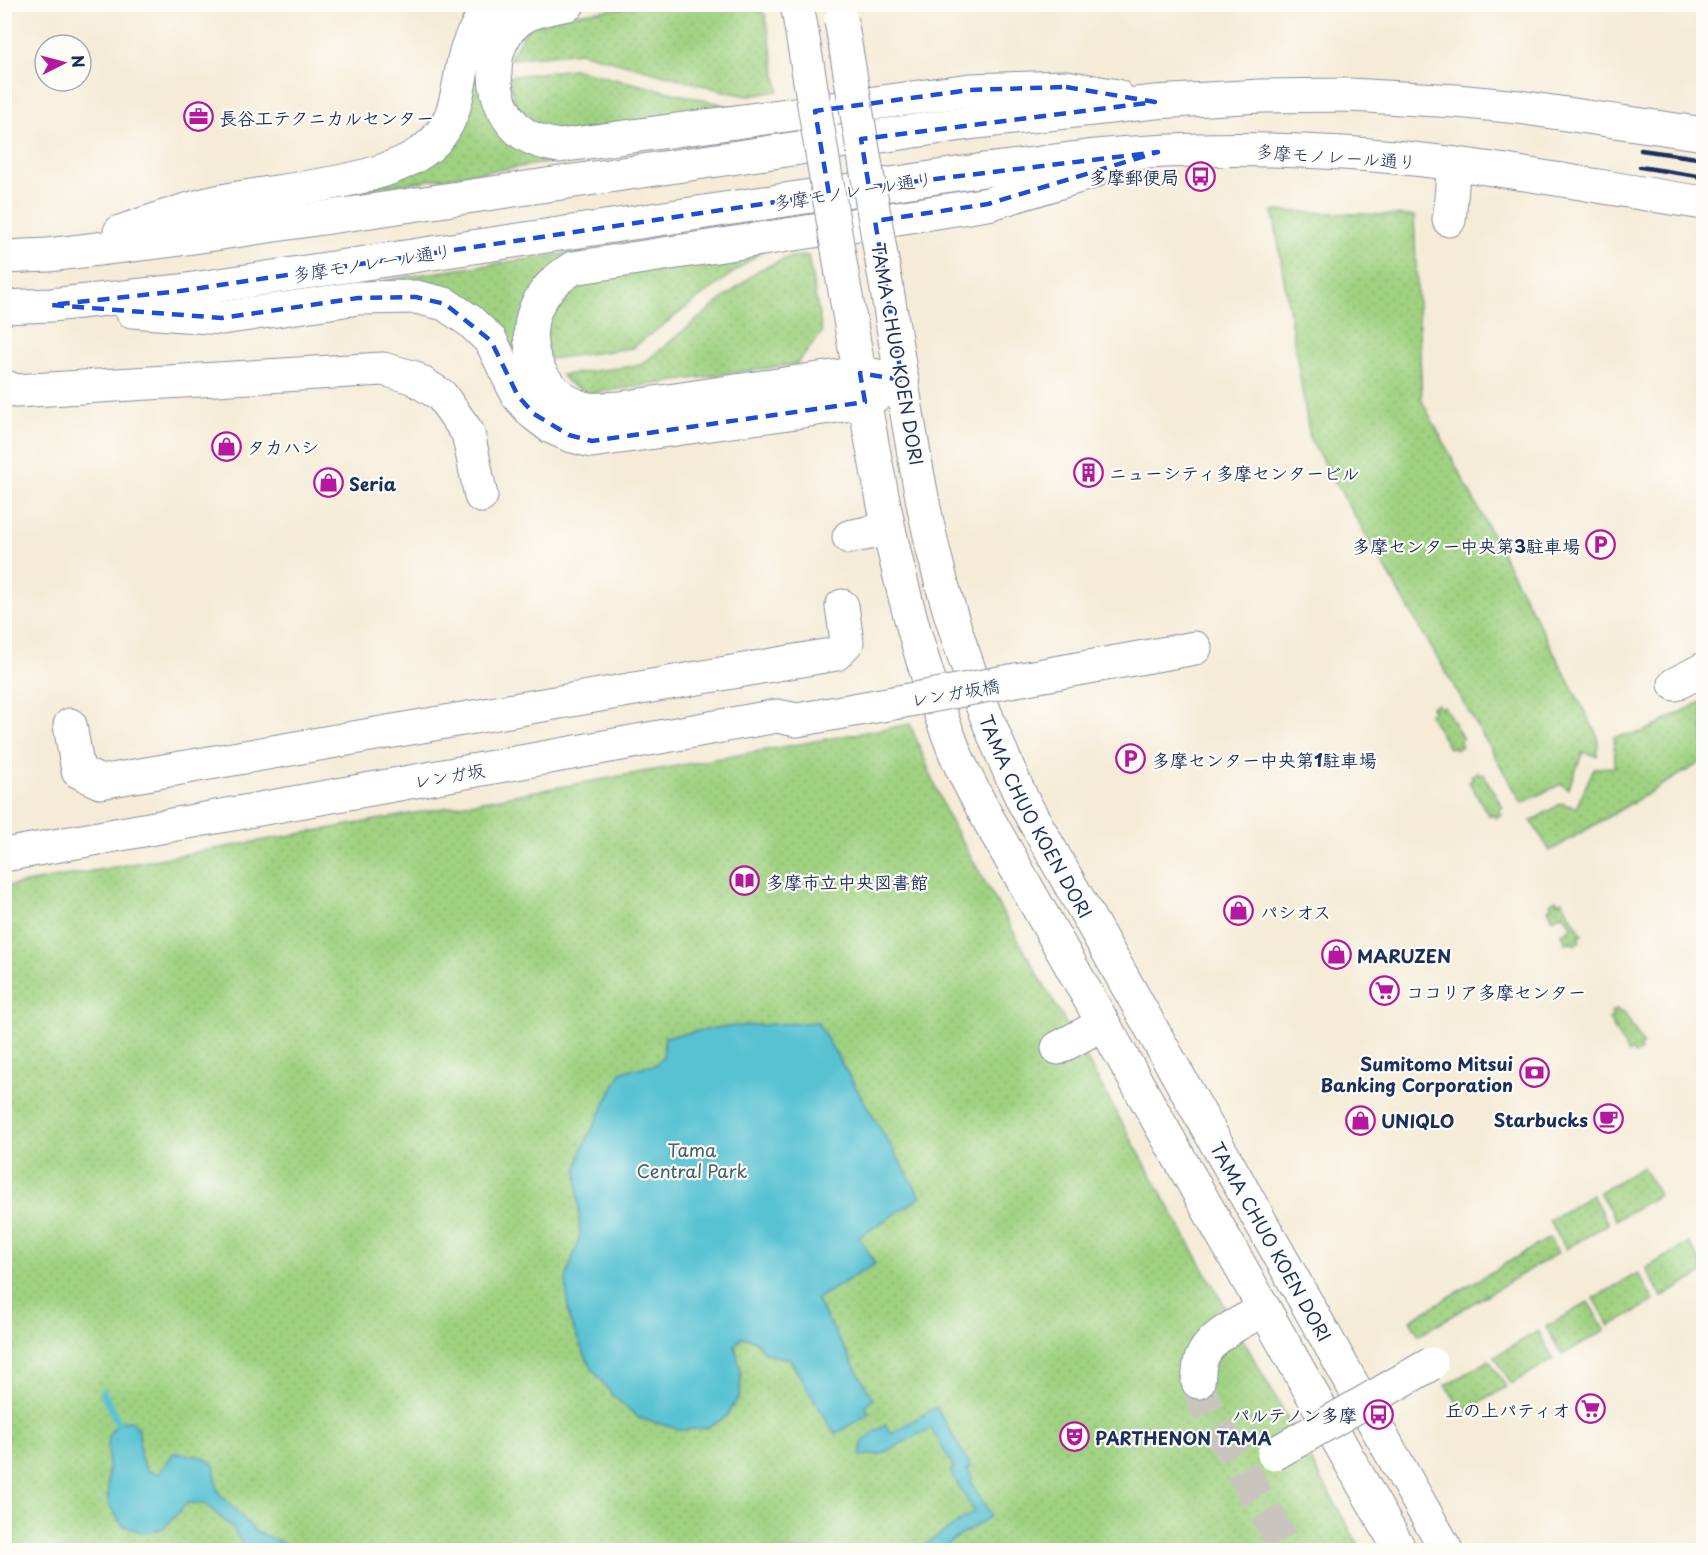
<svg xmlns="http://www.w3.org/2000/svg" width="1708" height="1555" viewBox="0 0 1708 1555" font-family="'Playpen Sans','Klee One',sans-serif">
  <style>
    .green { fill: url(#green-dots); stroke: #5d806f; stroke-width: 1.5 }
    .water { fill: #58c2d3; stroke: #3a7898; stroke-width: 1.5 }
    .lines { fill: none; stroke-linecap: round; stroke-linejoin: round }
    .stream { stroke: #58c2d3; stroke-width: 8 }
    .minor-tunnel { stroke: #c9c5be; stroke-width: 33; stroke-dasharray: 33 16; stroke-linecap: butt }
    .minor-casing { stroke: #888d9a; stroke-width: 35 }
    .major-casing { stroke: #888d9a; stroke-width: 35 }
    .minor { stroke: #fff; stroke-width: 33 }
    .major { stroke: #fff; stroke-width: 33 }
    .rail { stroke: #1b2f5e; stroke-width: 4.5 }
    .minor-bridge-casing { stroke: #888d9a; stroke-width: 35; stroke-linecap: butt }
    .minor-bridge { stroke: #fff; stroke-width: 33 }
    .marked { fill: none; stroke: #1d4ed8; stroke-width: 4.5; stroke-dasharray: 12 8; stroke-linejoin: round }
    .labels { text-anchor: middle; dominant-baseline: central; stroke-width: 4.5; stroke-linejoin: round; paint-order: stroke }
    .poi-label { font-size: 18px; font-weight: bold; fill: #1b2f5e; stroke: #fdfcf7; text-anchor: start }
    .street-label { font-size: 18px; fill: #1b2f5e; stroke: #fdfcf7 }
    .park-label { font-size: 18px; fill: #436068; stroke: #fdfcf7 }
  </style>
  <defs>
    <pattern id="green-dots" width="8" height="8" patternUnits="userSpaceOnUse" patternTransform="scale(1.5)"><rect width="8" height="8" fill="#9fd180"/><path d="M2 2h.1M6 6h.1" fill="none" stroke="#88b471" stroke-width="1.8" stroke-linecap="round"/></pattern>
  </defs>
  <rect width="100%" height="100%" fill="#fdfcf7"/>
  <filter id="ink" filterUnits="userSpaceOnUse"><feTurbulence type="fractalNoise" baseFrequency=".0167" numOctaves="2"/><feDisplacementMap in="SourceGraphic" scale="12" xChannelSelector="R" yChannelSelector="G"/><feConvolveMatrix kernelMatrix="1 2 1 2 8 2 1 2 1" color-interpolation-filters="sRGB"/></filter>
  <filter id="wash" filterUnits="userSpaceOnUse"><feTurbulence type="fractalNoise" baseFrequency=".008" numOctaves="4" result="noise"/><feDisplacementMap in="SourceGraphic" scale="24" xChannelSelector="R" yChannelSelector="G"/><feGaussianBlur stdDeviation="1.35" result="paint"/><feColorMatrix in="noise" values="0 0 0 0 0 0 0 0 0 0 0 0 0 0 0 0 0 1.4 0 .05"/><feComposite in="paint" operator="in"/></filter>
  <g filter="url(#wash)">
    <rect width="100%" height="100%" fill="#f5ebd6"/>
    <g class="green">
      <path d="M650,4L751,5L765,14L779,91L749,96L728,92L580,52L509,59L526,30L561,16Z"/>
      <path d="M476,56L560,161L334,194L393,176Z"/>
      <path d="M573,69L746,110L560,134L544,130L516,104L508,77Z"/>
      <path d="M1273,211L1414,216L1422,401L1598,737L1597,756L1583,752L1568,789L1561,784L1522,803L1310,439Z"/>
      <path d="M765,249L632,348L550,359L545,344L547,320L554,302L585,274Z"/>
      <path d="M584,251L522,363L415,281L384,280Z"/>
      <path d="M808,256L822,332L797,364L591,393C578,389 570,386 562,375L641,365L759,270L789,257Z"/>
      <path d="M1703,701V761L1550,851L1531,821L1562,803L1576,808L1594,768L1615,767L1614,737L1643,732Z"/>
      <path d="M1437,704L1440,708L1444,706L1463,739L1459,742L1462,746L1455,750L1453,746L1449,748L1429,714L1434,711L1431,707Z"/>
      <path d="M910,724L948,817L1088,1062L1361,1550H8L4,1530V887Z"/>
      <path d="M1478,772L1480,776L1483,774L1503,807L1499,810L1502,815L1495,818L1493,814L1489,816L1469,782L1473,780L1471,776Z"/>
      <path d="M1556,899L1558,903L1562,901L1582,934L1578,937L1580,941L1574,945L1571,941L1567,943L1562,934L1572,928L1563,913L1553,919L1548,909L1552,906L1550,903Z"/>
      <path d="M1617,1009L1620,1013L1623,1011L1643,1044L1639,1047L1641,1051L1635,1055L1632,1050L1628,1053L1609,1019L1613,1016L1611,1012Z"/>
      <path d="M1643,1167L1659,1195L1616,1220L1599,1192Z"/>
      <path d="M1592,1195L1608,1224L1566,1249L1549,1220Z"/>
      <path d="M1549,1238L1558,1253L1419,1335L1410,1320Z"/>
      <path d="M1689,1243L1703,1267V1273L1662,1297L1646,1268Z"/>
      <path d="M1638,1273L1654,1301L1610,1326L1594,1298Z"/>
      <path d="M1588,1302L1605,1330L1562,1355L1546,1327Z"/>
      <path d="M1538,1331L1554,1359L1511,1384L1495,1356Z"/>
      <path d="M1489,1360L1506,1387L1463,1413L1446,1385Z"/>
    </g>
    <g class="water">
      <path d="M817,1022L921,1197L859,1237L875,1264L816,1299L873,1399L864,1406L870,1413L835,1434L789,1358C780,1357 773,1357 765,1352C755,1344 758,1337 741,1338L735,1346L741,1372L740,1395L726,1417L707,1428L681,1430L639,1418L612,1395L588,1362L569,1319L566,1279L580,1236L577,1169L583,1147L622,1071L655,1065L663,1057L665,1037L722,1027Z"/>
      <path d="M936,1407L971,1467L967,1470L972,1477L971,1482L991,1516L938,1550H917L974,1512L950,1471L954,1468L931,1428L881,1454L860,1456L862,1443L875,1431L886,1425L891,1434Z"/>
      <path d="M132,1421L139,1431L140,1454L146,1470L158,1474L174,1453L203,1457L214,1465L218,1492L256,1532L300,1550H245L233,1528L205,1504L187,1503L164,1528L143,1533L122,1525L108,1503V1436L118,1422Z"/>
    </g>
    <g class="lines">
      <path class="stream" d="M103,1393L118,1422"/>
    </g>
  </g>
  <g filter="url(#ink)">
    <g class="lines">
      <path class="minor-tunnel" d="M1198,1382L1204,1403L1282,1541L1291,1550"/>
      <defs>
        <g id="minor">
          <path d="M797,4L801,27"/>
          <path d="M1449,220L1454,164"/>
          <path id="s1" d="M883,267C898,351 909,438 927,522C947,619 981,711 1023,801L1446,1550"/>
          <path d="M842,274C871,436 893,596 954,750C963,773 975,794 986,815L1400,1550"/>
          <path d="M4,386L15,391L383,369L412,377L441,395L468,433L481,496"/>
          <path d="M849,537L888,529"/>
          <path d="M1016,680L1195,648"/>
          <path d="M1675,684L1704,669"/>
          <path d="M70,725L78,771L100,782L836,654L847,642L842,606"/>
          <path d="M4,855L777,716L797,720L893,703"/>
          <path d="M1058,1048L1103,1024"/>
          <path d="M1198,1382C1199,1375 1199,1369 1200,1363C1207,1336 1242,1322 1264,1310"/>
        </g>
        <g id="major">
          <path d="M568,4C553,7 536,9 523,17C483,42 488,108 524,134C535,141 547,144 559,146L970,90L1066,87L1117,96"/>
          <path d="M120,232C150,222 181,210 212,203C273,188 401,187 440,135C460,109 458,77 467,48C473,31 482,18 492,4"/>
          <path d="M4,257L48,255L173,240L976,122L1155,102L1261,96L1349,95L1456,101L1519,107L1704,134"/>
          <path d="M4,307L51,305L180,291L984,170C1022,166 1059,160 1097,156C1178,148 1261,148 1343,153C1464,160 1584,185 1704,203"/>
          <path d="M132,311L222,318L358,298L416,297L445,304L470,321L491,341L518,396L534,414L551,427L569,435L592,441L865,402L902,380"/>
          <path d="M902,380L860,373L620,408C609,408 594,411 583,408C540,395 516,340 540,300C549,285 559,277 573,268L988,204L1093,172"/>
        </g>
      </defs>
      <use href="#minor" class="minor-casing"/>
      <use href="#major" class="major-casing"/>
      <use href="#minor" class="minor"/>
      <use href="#major" class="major"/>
      <g class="rail">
        <path d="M1641,150L1704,159"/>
        <path d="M1640,167L1704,177"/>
      </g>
      <defs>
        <g id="minor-bridge">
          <path d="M841,20L883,267"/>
          <path d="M801,27L842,274"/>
          <path d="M893,703L1016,680"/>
          <path d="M1274,1454L1431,1364"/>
        </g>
      </defs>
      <use href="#minor-bridge" class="minor-bridge-casing"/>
      <use href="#minor-bridge" class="minor-bridge"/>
    </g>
  </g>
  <path class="marked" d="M1066,87L1155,102L861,139L869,187L1158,152L988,204L875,221L902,380L860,373L865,402L592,441L569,435L534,414L518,396L491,341L445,304L416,297L358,298L222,318L51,305L180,291L829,194L815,111L970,90Z"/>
  <defs>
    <symbol id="office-ring" viewBox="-11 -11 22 22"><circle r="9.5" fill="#fdfcf7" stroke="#b5179e" stroke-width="1.5"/><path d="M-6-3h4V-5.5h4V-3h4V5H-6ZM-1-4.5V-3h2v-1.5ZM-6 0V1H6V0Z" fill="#b5179e"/></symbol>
    <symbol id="bus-ring" viewBox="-11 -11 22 22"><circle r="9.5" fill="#fdfcf7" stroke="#b5179e" stroke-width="1.5"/><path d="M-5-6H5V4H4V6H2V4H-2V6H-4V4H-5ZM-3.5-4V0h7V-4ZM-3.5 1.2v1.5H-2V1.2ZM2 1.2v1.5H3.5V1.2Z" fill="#b5179e"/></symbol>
    <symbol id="shop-ring" viewBox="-11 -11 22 22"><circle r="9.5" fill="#fdfcf7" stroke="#b5179e" stroke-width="1.5"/><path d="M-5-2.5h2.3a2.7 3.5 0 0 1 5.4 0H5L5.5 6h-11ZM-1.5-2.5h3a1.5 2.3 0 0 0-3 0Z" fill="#b5179e"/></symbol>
    <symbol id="building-ring" viewBox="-11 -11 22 22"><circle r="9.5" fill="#fdfcf7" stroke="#b5179e" stroke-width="1.5"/><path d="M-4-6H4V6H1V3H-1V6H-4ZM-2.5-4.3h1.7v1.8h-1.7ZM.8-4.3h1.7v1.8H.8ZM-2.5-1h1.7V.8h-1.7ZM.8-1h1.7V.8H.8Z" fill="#b5179e"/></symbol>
    <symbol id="parking-ring" viewBox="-11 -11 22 22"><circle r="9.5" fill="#fdfcf7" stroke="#b5179e" stroke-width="1.5"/><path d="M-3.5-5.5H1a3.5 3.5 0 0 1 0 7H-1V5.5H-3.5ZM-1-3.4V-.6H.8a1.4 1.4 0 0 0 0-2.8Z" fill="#b5179e"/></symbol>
    <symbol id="library-ring" viewBox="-11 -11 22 22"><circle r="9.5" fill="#fdfcf7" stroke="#b5179e" stroke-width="1.5"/><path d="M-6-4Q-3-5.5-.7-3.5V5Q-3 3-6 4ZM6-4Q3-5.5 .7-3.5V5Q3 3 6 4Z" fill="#b5179e"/></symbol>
    <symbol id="supermarket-ring" viewBox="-11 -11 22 22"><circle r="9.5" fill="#fdfcf7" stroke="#b5179e" stroke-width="1.5"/><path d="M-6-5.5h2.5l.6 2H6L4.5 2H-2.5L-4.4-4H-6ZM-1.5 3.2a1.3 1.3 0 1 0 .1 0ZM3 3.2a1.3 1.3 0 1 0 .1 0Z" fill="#b5179e"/></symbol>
    <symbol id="bank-ring" viewBox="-11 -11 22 22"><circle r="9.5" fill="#fdfcf7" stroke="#b5179e" stroke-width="1.5"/><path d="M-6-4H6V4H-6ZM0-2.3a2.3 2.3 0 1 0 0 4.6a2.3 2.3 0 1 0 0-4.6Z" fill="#b5179e"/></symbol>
    <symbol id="cafe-ring" viewBox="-11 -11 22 22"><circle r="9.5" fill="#fdfcf7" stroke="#b5179e" stroke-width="1.5"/><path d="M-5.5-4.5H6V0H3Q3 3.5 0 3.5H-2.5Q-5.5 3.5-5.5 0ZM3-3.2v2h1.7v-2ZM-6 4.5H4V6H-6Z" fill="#b5179e"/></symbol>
    <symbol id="theatre-ring" viewBox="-11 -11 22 22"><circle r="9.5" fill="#fdfcf7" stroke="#b5179e" stroke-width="1.5"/><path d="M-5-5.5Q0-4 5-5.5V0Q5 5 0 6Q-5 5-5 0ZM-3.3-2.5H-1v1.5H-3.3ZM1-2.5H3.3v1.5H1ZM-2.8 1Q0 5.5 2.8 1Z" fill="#b5179e"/></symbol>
  </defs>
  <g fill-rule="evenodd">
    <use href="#office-ring" x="182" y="100" width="33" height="33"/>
    <use href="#bus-ring" x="1184" y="160" width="33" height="33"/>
    <use href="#shop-ring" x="210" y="430" width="33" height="33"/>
    <use href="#building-ring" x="1072" y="456" width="33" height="33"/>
    <use href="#shop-ring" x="312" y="466" width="33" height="33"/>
    <use href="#parking-ring" x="1584" y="528" width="33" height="33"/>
    <use href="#parking-ring" x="1114" y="742" width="33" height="33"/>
    <use href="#library-ring" x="728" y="864" width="33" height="33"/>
    <use href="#shop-ring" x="1222" y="894" width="33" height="33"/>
    <use href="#shop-ring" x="1320" y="938" width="33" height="33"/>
    <use href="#supermarket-ring" x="1368" y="974" width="33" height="33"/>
    <use href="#bank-ring" x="1518" y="1056" width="33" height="33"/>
    <use href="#cafe-ring" x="1592" y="1102" width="33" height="33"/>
    <use href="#shop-ring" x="1344" y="1104" width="33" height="33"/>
    <use href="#supermarket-ring" x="1574" y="1392" width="33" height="33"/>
    <use href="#bus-ring" x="1362" y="1398" width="33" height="33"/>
    <use href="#theatre-ring" x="1058" y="1420" width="33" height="33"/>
  </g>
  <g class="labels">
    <g class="poi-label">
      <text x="219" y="117">長谷工テクニカルセンター</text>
      <text x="1179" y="176" text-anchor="end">多摩郵便局</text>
      <text x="247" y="446">タカハシ</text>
      <text x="1109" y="472">ニューシティ多摩センタービル</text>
      <text x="349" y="483">Seria</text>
      <text x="1580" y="545" text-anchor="end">多摩センター中央第3駐車場</text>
      <text x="1152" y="759">多摩センター中央第1駐車場</text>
      <text x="766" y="881">多摩市立中央図書館</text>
      <text x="1260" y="911">パシオス</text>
      <text x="1357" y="955">MARUZEN</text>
      <text x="1406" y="991">ココリア多摩センター</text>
      <text x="1513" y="1063" text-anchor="end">Sumitomo Mitsui<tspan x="1513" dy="21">Banking Corporation</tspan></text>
      <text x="1588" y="1119" text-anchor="end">Starbucks</text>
      <text x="1381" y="1120">UNIQLO</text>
      <text x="1570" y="1409" text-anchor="end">丘の上パティオ</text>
      <text x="1357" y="1414" text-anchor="end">パルテノン多摩</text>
      <text x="1095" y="1437">PARTHENON TAMA</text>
    </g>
    <g class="street-label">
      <text transform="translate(1336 156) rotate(4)">多摩モノレール通り</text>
      <text transform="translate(853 190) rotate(-9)">多摩モノレール通り</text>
      <text transform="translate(372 262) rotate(-9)">多摩モノレール通り</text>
      <text transform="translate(898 354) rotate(80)">TAMA CHUO KOEN DORI</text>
      <text transform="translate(955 692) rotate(-10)">レンガ坂橋</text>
      <text transform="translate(449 775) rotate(-10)">レンガ坂</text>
      <text stroke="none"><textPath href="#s1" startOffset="574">TAMA CHUO KOEN DORI</textPath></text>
      <text stroke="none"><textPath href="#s1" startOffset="1060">TAMA CHUO KOEN DORI</textPath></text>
    </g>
    <g class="park-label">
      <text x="692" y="1149">Tama<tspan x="692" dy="21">Central Park</tspan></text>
    </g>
  </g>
  <rect width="1708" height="1555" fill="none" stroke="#fdfcf7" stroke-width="24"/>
  <g transform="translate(63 63) rotate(84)"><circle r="28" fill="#fdfcf7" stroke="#a3aaba" stroke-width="1.5"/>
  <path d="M0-4.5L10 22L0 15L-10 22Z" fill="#b5179e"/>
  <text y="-9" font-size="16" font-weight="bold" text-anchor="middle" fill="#1b2f5e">N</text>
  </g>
</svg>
